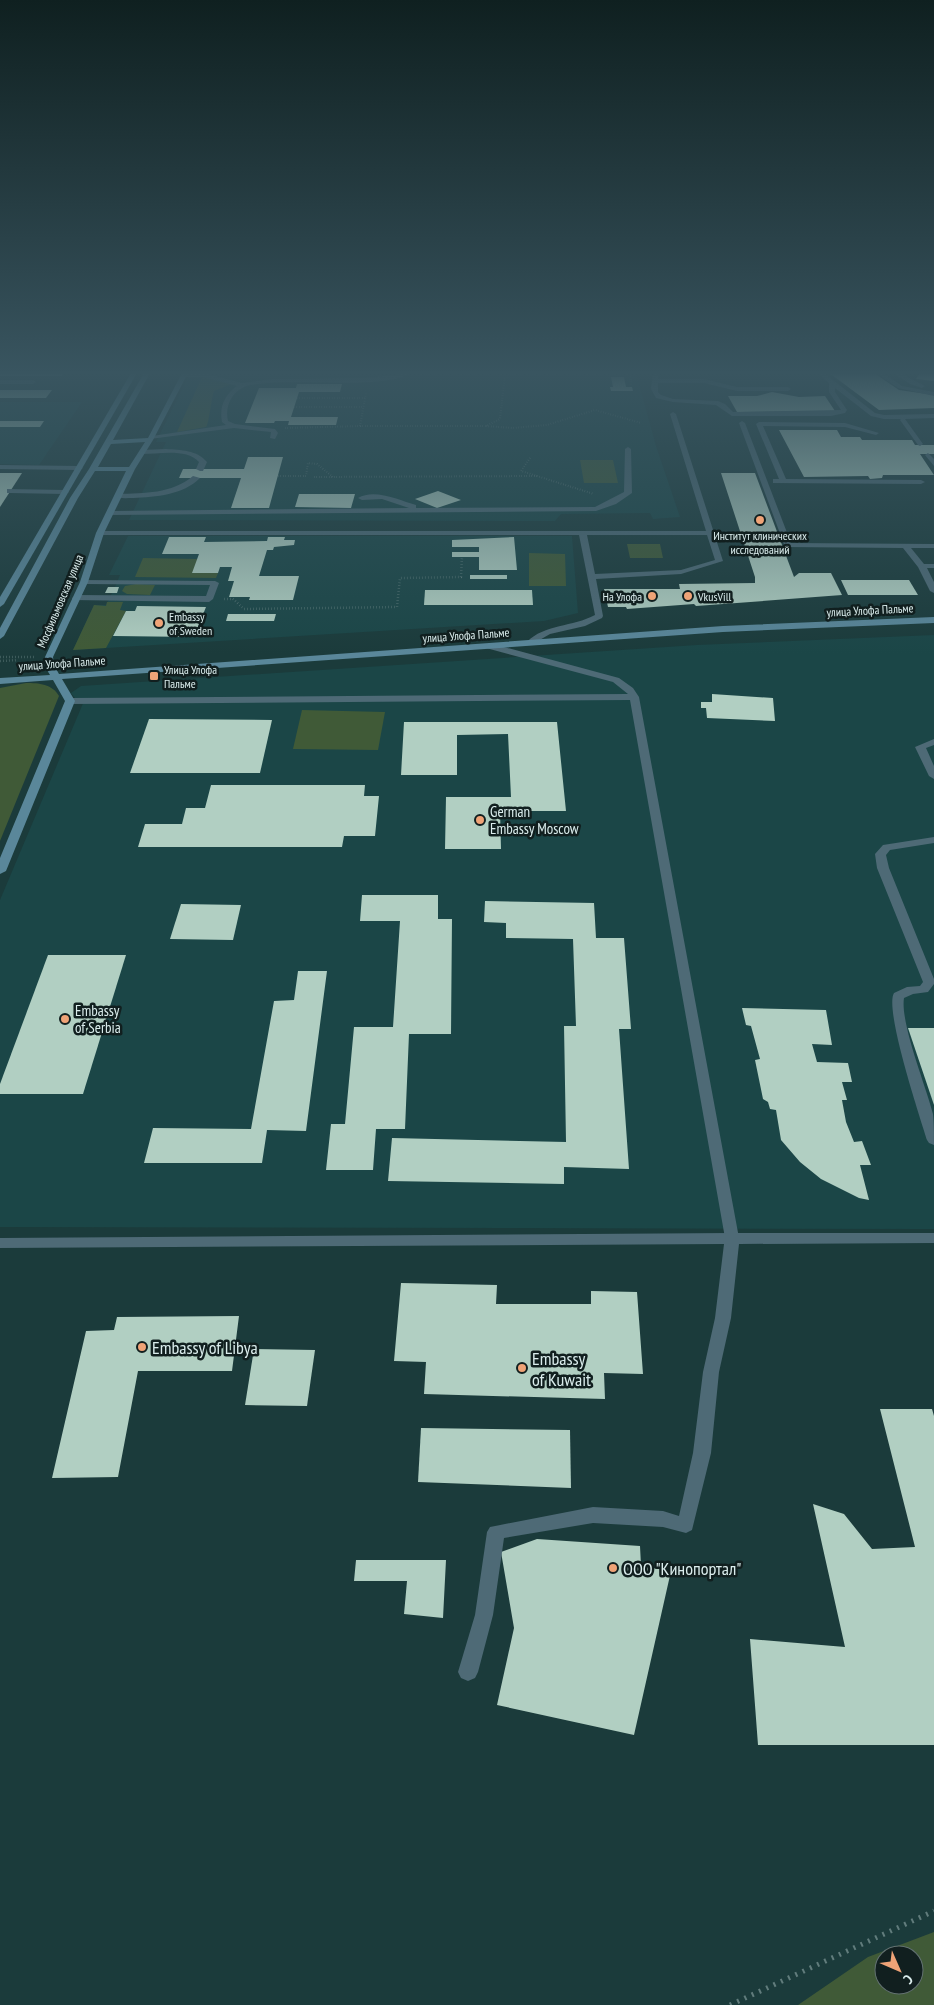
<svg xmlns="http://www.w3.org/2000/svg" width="934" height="2005" viewBox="0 0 934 2005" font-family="'PT Sans Narrow',sans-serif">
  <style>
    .built { fill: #1b4647 }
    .green { fill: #405a37; fill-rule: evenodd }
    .building { fill: #b1cfc2 }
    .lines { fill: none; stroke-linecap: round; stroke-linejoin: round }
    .path-far2 { stroke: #617c7c; stroke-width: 2; stroke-dasharray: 0.5 2; stroke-linecap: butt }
    .path-far1 { stroke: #617c7c; stroke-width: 2.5; stroke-dasharray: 0.5 2.5; stroke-linecap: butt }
    .path { stroke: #617c7c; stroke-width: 5; stroke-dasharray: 2 6; stroke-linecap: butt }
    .lane { fill: #4e6a76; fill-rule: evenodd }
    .street { fill: #4e6a76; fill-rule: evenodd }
    .secondary { fill: #5a879a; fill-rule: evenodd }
    .poi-dot { fill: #efa377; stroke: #111f1f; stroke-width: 2 }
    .labels { text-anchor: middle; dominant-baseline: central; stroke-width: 5; stroke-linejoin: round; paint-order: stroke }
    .far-poi-label { font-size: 12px; fill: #dbeded; stroke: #111f1f; text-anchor: start }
    .far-street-label { font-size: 12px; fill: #dbeded; stroke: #111f1f }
    .poi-label { font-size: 15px; fill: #dbeded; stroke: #111f1f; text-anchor: start }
    .near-poi-label { font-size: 18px; fill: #dbeded; stroke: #111f1f; text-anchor: start }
  </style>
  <rect width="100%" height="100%" fill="#1b3b3b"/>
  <g class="built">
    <path d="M190,373H636L656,446L680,517L653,519L650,513L561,514L555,521L129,520L166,442H156Z"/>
    <path d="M0,402H82L39,465L0,464Z"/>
    <path d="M128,536H572L578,613L544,621L73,650L94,605H106L112,593L108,587H115L120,575H109Z"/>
    <path d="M934,635V1229L0,1227V900L84,701L75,698L71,693L81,686L697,645Z"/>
  </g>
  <g class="green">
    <path d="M203,375L234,383L214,391C211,400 209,424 206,427L177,432Z"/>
    <path d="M580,460H613L618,483H584Z"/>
    <path d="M627,544H660L663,558H630Z"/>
    <path d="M529,553L565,554L566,586H529Z"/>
    <path d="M143,558L198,559L218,573L216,578L135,577Z"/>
    <path d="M136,584L155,585L150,595L127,594L122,591L125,586Z"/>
    <path d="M107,602H123L120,610L126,611L106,648L73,650L94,605L106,606Z"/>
    <path d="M26,683C39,683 52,684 59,696L0,841V688Z"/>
    <path d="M302,710L385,712L378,750L293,749Z"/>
    <path d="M934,1932V2005H798L868,1957ZM884,1955H914V1985H884Z"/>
  </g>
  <g class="building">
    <path d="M0,373H64L62,376H0Z"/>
    <path d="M827,373H874L899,390L934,395V408L879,410L832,375Z"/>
    <path d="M920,373H934V381L916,379Z"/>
    <path d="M611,377H624L626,387H632L633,391H611L610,387H613Z"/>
    <path d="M297,384H342L340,392H299L291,417H338L336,425H288L289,421H275L274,423H245L259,388H296Z"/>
    <path d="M0,390H52L46,398H0Z"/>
    <path d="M772,392L799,397L825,396L835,411L737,412L728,396H757Z"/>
    <path d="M0,421H44L40,427H0Z"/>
    <path d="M779,430H837L841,437H860L862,440H912L915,445H934V454H920L934,475H883L882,478L870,479L868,476L804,477Z"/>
    <path d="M248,457H283L269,508H231L241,478H179L183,469H244Z"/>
    <path d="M0,473H22L0,507Z"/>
    <path d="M721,473H755L794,577L799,573H831L842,595L696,606L694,604L627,609L626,607H608L604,589H680L679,584L755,583V577Z"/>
    <path d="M438,491L461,500L437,508L415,499Z"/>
    <path d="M299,494H355L351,508L295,507Z"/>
    <path d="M169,537H206L204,542L267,541L268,537H285L284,540H295L294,545L274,547L273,550H267L259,576H299L293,600H249L250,597H229L234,581H228L232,567H220L218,573H192L199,554H162Z"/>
    <path d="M514,537L517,570H479V557H452V552H479V547H452V540Z"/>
    <rect x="470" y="575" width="37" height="4"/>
    <path d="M841,580H909L918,595H848Z"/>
    <path d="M108,587H119L117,593H105Z"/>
    <path d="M425,590H532L533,605H424Z"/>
    <path d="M137,606L206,607L194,637L113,636L126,611H135Z"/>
    <path d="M228,614H276L274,621H226Z"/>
    <path d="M712,694L773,698L775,721L707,718L706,708H701V702H712Z"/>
    <path d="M149,719L272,720L260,773H130Z"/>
    <path d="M404,722H557L566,811H500L501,849H445L446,797H511L508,734L457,735V775H401Z"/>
    <path d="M211,785H365L364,796H379L375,836H344L342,847H138L145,824H182L186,808H205Z"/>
    <path d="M362,895H438V919H452L451,1034H409L405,1129H376L373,1170H326L331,1124H345L354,1027H393L400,921H360Z"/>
    <path d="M485,901L594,903L596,938H624L631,1029H619L629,1169L564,1167V1184L388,1181L392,1138L566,1142L564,1026H576L573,939L506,938V923L484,922Z"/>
    <path d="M181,904L241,905L233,940L170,939Z"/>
    <path d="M48,955H126L83,1094H0V1084Z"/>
    <path d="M298,971H327L306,1131L267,1130L262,1163H144L153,1128L251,1129L274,1001L294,1000Z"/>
    <path d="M742,1008L826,1010L832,1045L812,1044L817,1062L848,1063L852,1082H842L847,1100H842L846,1122L854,1142L862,1141L871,1165H860L869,1200L859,1198L821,1179L800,1162L781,1140L776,1110L770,1109L768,1102L763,1099L755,1060L760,1059L751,1026L746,1025Z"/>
    <path d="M908,1028H934V1105Z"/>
    <path d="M401,1283L497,1285L496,1304H591V1291L637,1292L643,1374L604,1373L605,1399L424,1394L426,1362L394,1361Z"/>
    <path d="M239,1316L232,1371H138L118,1477L52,1478L86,1331L114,1330L117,1317Z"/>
    <path d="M254,1349L315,1350L307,1406L245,1405Z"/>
    <path d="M880,1409H932L934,1416V1745H758L750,1639L845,1647L813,1504L844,1514L872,1549L915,1547Z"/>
    <path d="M421,1428L570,1430L571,1488L418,1482Z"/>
    <path d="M537,1539L640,1546L641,1566L671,1571L634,1735L497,1705L514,1628L501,1552Z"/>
    <path d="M356,1560H446L443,1618L404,1614L407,1581H354Z"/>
  </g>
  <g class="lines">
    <g class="path-far2">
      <path d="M505,374H630L631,385"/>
      <path d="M297,398H365"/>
      <path d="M294,407H364"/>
      <path d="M360,426H486L500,419L505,374H420"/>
      <path d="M486,426L512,428L547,425L595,410L641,423"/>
      <path d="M285,428L360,426L366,393"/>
      <path d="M530,458L521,471L594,494"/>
      <path d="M278,476H306L308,463L317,464L333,477"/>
      <path d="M314,477L538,476"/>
    </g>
    <g class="path-far1">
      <path d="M224,599H233L244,609L397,607L400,578L461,577L462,557"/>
      <path d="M0,657H34"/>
      <path d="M0,661L18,660"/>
    </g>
    <path class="path" d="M730,2005L934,1911"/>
    <g class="lane">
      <path d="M203,373L242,383L272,379L366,378L411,373C387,389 302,380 269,383C261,384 249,384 242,388C230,395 225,408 228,421L235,424L275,429L278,433L275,439L270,438L271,432L234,428L150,439V437L152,436L226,425L222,422C219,406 225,395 237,386L203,377H184L181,375L184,373Z"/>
      <path d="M653,373H659L658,379H704L737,387H788L791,389L788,391H737L704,383H658V392L661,395L673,399L718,401L725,404L733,412L841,410L829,392V383L817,373H824L875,413L884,415L934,414V418L905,419L923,444L920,446L918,445L900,420L901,419H884L871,416L835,388V392L847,410L845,413L831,416H732L716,405L673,402L656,398L651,389Z"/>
      <path d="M876,373H883L902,386L934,392V396L898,388Z"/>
      <path d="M893,373H900L925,386L922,388L910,384Z"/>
      <path d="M0,380H33L36,382L33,384H0Z"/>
      <path d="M673,412L676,414L723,561L681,574L596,579L603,616L602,618L585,626L550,634L531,645L527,642C544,624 573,627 595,615L579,535H100L96,533L100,531H706L670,414ZM587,535H707L715,560L681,570L595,574Z"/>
      <path d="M742,421L745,423L791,543L934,544V548H911L924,564H934V568H927L934,582V593L930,591L918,567L903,548L785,547L739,423Z"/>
      <path d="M759,422L845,423L879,433L876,435L845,427L763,426L786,479L921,480L925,482L921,484L773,483V479H779L756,424Z"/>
      <path d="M628,447L631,449L632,493L616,504L596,511L110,515L106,513L110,511L409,508L382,499L362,500L358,498C374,488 399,500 416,505V508L595,507L624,492L625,449Z"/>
      <path d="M166,449C181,450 197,450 207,462L203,471H200L196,469L199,462C187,448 159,454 142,454L139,452L142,450Z"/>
      <path d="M928,453L934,459V466L925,455Z"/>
      <path d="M0,465L79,466L83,468L79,470L0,469Z"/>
      <path d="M193,476L200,478C183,495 156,497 133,498C127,498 119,499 114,496L118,494C145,493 171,494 193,476Z"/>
      <path d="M7,489L65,490L69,492L65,494L10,493H7Z"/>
      <path d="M81,580L215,581L219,583L213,599L209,602L73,600L72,598L76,595L206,596L210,585L84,584H81Z"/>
      <path d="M489,643L619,678L633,688L639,697L739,1238L737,1242L732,1243L727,1242L725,1238L630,700L70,704L65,701L70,698L628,694L613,682L486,648L485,646Z"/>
      <path d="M934,739V745L926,748L934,766V779L929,776L915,747Z"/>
      <path d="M934,837V843L890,850L886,855L889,868L934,979V984L928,992L913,994L904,998C900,1023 926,1086 933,1114C934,1123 934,1135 934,1145L929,1143L927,1140C920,1117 884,1009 894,993L907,987L920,986L923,982L877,868L875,854L883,845Z"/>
    </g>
    <path class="street" d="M732,1233H934V1243L739,1244L731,1318L719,1372L711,1453L692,1530L686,1533L663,1527L593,1523L504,1538L493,1615L478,1672L475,1678L468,1681L461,1678L458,1672L475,1615L487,1532L490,1527L593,1507L663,1511L679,1516L693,1453L703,1372L715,1318L724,1244L0,1248V1238Z"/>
    <g class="secondary">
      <path d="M131,373H137L4,604L0,607V597Z"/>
      <path d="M144,373H150L113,440L148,438L182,373H188L153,440L135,469L104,533L88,582L53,657L54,665L59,674L723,626L934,617V623L723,632L62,679L75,701L6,871L0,874V858L65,701L53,680L0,684V678L50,675L44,665L45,657L80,582L96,533L126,471H95L78,498L4,636L0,639V628L70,498L89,469ZM145,442L129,467H98L111,444Z"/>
    </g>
  </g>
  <linearGradient id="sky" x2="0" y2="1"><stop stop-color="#0f2020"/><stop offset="0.57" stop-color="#395560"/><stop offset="1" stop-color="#395560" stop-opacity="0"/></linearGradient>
  <rect width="934" height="654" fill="url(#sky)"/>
  <g class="poi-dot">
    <circle cx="760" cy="520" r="5"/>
    <circle cx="652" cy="596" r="5"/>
    <circle cx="688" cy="596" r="5"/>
    <circle cx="159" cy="623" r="5"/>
    <rect x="149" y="671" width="10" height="10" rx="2.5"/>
    <circle cx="480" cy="820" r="5"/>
    <circle cx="65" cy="1019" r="5"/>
    <circle cx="142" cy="1347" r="5"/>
    <circle cx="522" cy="1368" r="5"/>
    <circle cx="613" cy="1568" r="5"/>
  </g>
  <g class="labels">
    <g class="far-poi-label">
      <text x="760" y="535" text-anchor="middle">Институт клинических<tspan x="760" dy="14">исследований</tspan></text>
      <text x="642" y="596" text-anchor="end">На Улофа</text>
      <text x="698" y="596">VkusVill</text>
      <text x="169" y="616">Embassy<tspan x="169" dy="14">of Sweden</tspan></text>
      <text x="164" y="669">Улица Улофа<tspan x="164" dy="14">Пальме</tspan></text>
    </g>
    <g class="far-street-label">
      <text transform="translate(60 601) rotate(-67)">Мосфильмовская улица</text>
      <text transform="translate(870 610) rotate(-3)">улица Улофа Пальме</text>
      <text transform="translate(466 635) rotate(-4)">улица Улофа Пальме</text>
      <text transform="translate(62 663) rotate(-4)">улица Улофа Пальме</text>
    </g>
    <g class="poi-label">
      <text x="490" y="811">German<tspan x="490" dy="17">Embassy Moscow</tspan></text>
      <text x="75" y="1010">Embassy<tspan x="75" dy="17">of Serbia</tspan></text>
    </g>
    <g class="near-poi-label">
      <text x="152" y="1347">Embassy of Libya</text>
      <text x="532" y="1358">Embassy<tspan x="532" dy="21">of Kuwait</tspan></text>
      <text x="623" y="1568">ООО "Кинопортал"</text>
    </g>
  </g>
  <g transform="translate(899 1970) rotate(135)"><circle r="24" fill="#111f1f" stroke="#627171"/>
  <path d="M0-4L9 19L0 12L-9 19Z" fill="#efa377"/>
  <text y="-8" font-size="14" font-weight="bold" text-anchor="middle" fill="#dbeded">С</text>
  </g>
</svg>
